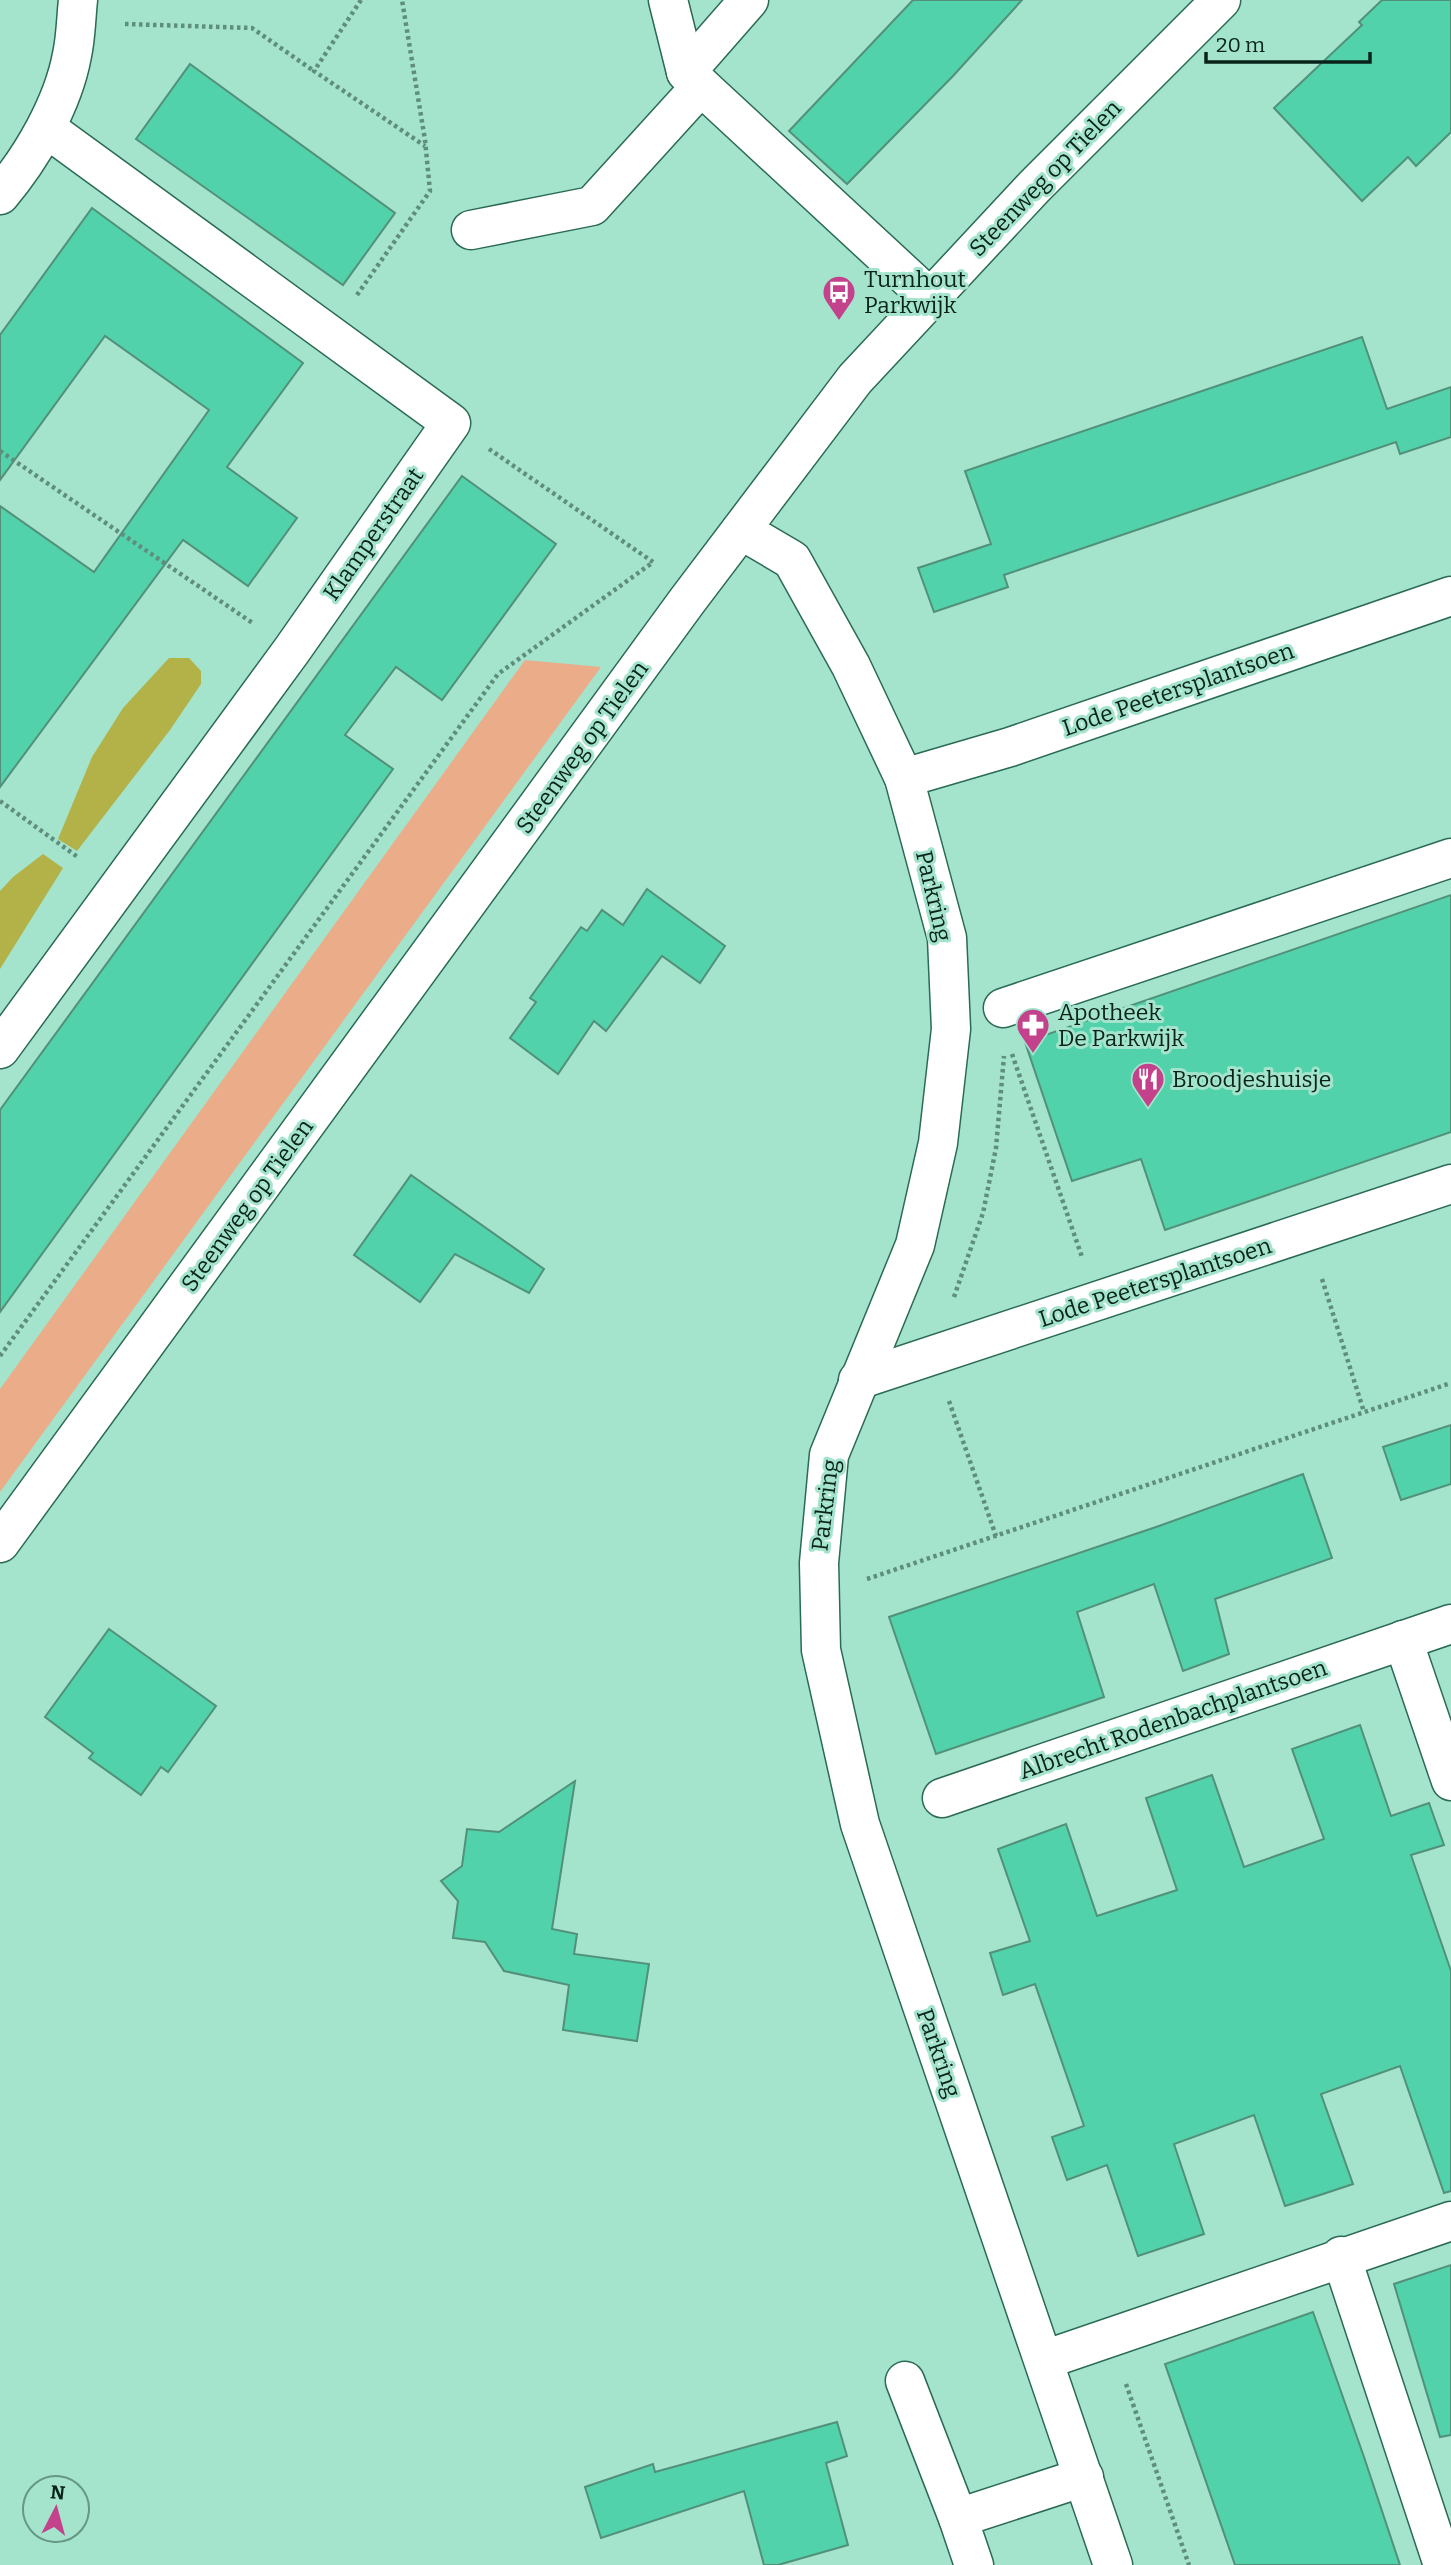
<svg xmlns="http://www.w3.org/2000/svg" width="1451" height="2565" viewBox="0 0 1451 2565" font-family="Bitter,serif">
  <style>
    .green { fill: #ebac8a }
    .water { fill: #b2b248 }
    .building { fill: #52d2aa; stroke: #52907a; stroke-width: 2 }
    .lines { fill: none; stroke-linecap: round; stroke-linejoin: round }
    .minor-casing { stroke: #2b6a56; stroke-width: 41 }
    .path { stroke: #5f8e7d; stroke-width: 4.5; stroke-dasharray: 3.5 3.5; stroke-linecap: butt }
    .minor { stroke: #fff; stroke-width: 38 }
    .labels { text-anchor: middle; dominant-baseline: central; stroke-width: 6; stroke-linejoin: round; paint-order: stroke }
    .street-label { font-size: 23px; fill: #09231b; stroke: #a4e4cc }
    .poi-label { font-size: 23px; fill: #09231b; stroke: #a4e4cc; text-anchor: start }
  </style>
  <rect width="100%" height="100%" fill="#a4e4cc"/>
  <path class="green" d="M525,660L601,667L0,1492V1389Z"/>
  <g class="water">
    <path d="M169,658H189L201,671V684L170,730L77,851L58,839L92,757L123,708Z"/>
    <path d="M43,854L63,868L0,969V891L13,877Z"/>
  </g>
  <g class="building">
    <path d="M913,0H1022L953,76L847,184L789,131Z"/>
    <path d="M1382,0H1451V132L1416,166L1408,157L1362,201L1274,108L1362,25L1359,22Z"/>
    <path d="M190,64L395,213L343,285L136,139Z"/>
    <path d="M92,208L303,363L227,467L297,518L248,586L183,540L0,787V506L94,572L209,410L105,336L0,480V335Z"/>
    <path d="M1362,337L1387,409L1451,387V437L1400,454L1396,442L1004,575L1008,587L934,612L918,568L991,544L965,471Z"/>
    <path d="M462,476L556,544L442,700L396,667L345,735L393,769L0,1312V1110Z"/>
    <path d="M647,889L725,946L700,983L662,956L606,1031L594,1021L558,1074L510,1038L536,1002L530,998L581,927L587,931L602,910L623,925Z"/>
    <path d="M1451,895V1132L1165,1230L1141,1159L1072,1181L1025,1042Z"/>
    <path d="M411,1175L544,1269L529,1293L455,1254L420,1302L354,1255Z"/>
    <path d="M1451,1425V1484L1401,1500L1383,1447Z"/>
    <path d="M1303,1474L1332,1558L1215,1599L1229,1654L1183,1671L1154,1584L1077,1612L1104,1697L936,1754L889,1617L1159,1526Z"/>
    <path d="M109,1629L216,1706L168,1772L161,1767L141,1795L89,1758L93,1753L45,1717Z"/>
    <path d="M1360,1725L1391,1816L1429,1803L1444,1845L1411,1855L1451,1971V2191L1444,2193L1400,2066L1321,2094L1353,2184L1320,2195L1285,2206L1254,2115L1174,2144L1204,2234L1138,2256L1107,2165L1067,2180L1052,2137L1084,2126L1035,1984L1003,1995L990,1953L1030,1941L998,1849L1066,1824L1097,1916L1177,1890L1146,1798L1212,1775L1244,1867L1324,1839L1292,1749Z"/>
    <path d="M575,1781L552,1929L577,1934L574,1954L649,1964L637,2041L563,2030L569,1985L504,1971L485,1942L453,1938L458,1901L441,1881L462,1866L467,1829L499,1832Z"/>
    <path d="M1451,2265V2435L1440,2437L1394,2284Z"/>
    <path d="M1313,2312L1364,2457L1400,2565H1235L1165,2364Z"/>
    <path d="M837,2422L847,2456L826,2463L848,2545L778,2565H764L744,2491L601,2538L585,2487L653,2464L655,2472Z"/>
  </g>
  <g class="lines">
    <defs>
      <g id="minor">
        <path d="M668,0L686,72"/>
        <path d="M749,0L686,72L930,298"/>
        <path d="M0,195C32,157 63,104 72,55C76,37 76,18 78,0"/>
        <path d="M471,230L592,206L701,86"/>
        <path d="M741,530L792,560L851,666L904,778L947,938L951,1029L938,1143L915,1245L829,1455L819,1563L821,1650L860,1824L1113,2565"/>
        <path d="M904,778L1010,747L1451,596"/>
        <path d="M1003,1008L1451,858"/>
        <path d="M0,1049L292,650L451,423L46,128"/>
        <path d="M858,1380L1451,1184"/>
        <path d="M0,1543L687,601L855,379L1034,187L1221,0"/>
        <path d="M1403,1640L1451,1781"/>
        <path d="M942,1798L1451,1624"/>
        <path d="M1341,2256L1443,2565"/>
        <path d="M1044,2360L1451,2221"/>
        <path d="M905,2381L958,2518"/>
        <path d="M974,2565L958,2518L1084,2477"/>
      </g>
    </defs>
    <use href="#minor" class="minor-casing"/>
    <g class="path">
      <path d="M361,0L314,71L425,146"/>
      <path d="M125,24L252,28L314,71"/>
      <path d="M357,295L430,191L425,140L402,0"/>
      <path d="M489,449L653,562"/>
      <path d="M0,451L254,624"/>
      <path d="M0,801L79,858"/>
      <path d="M1012,1054L1082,1257"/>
      <path d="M1322,1279L1364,1412"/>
      <path d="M954,1297L983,1213L996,1148L1004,1056"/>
      <path d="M0,1356L498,674L652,563"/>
      <path d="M949,1401L996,1536"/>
      <path d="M867,1579L1451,1383"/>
      <path d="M1126,2384L1189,2565"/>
    </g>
    <use href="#minor" class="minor"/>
  </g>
  <defs>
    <symbol id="bus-pin" viewBox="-11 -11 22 30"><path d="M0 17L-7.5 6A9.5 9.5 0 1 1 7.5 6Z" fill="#c3428b" stroke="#a4e4cc"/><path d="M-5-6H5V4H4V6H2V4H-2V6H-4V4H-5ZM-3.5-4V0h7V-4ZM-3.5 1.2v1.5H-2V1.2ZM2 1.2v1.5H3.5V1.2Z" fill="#fff"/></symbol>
    <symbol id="pharmacy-pin" viewBox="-11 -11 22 30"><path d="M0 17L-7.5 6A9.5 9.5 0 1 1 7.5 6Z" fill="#c3428b" stroke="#a4e4cc"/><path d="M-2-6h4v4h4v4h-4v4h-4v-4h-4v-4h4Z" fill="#fff"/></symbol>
    <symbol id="restaurant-pin" viewBox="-11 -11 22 30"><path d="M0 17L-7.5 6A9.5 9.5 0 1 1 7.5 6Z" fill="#c3428b" stroke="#a4e4cc"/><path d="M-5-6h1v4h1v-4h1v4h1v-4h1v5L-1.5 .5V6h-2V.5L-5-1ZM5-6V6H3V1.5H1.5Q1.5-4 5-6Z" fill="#fff"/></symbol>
  </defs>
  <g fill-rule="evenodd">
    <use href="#bus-pin" x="820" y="273" width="38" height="52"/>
    <use href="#pharmacy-pin" x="1014" y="1006" width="38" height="52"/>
    <use href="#restaurant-pin" x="1129" y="1060" width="38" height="52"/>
  </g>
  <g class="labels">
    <g class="street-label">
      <text transform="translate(1045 178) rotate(-46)">Steenweg op Tielen</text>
      <text transform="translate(373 534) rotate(-55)">Klamperstraat</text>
      <text transform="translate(1178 689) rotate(-19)">Lode Peetersplantsoen</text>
      <text transform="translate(582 747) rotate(-54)">Steenweg op Tielen</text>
      <text transform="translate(934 896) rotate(77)">Parkring</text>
      <text transform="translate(247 1205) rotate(-54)">Steenweg op Tielen</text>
      <text transform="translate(1155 1282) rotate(-18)">Lode Peetersplantsoen</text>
      <text transform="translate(825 1505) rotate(-83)">Parkring</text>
      <text transform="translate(1173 1719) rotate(-19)">Albrecht Rodenbachplantsoen</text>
      <text transform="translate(939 2053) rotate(71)">Parkring</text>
    </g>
    <g class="poi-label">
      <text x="864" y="279">Turnhout<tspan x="864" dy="26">Parkwijk</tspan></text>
      <text x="1058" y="1012">Apotheek<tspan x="1058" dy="26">De Parkwijk</tspan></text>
      <text x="1172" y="1079">Broodjeshuisje</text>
    </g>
  </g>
  <g transform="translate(56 2509) rotate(6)"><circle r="33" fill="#a4e4cc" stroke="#669785" stroke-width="2"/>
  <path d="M0-5L12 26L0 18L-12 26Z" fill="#c3428b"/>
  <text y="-10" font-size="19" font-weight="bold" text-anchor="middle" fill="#09231b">N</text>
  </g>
  <path d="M1206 52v10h164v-10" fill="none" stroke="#09231b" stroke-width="3.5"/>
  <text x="1216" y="52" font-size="21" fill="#09231b" stroke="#a4e4cc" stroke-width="5" paint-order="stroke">20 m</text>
</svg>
